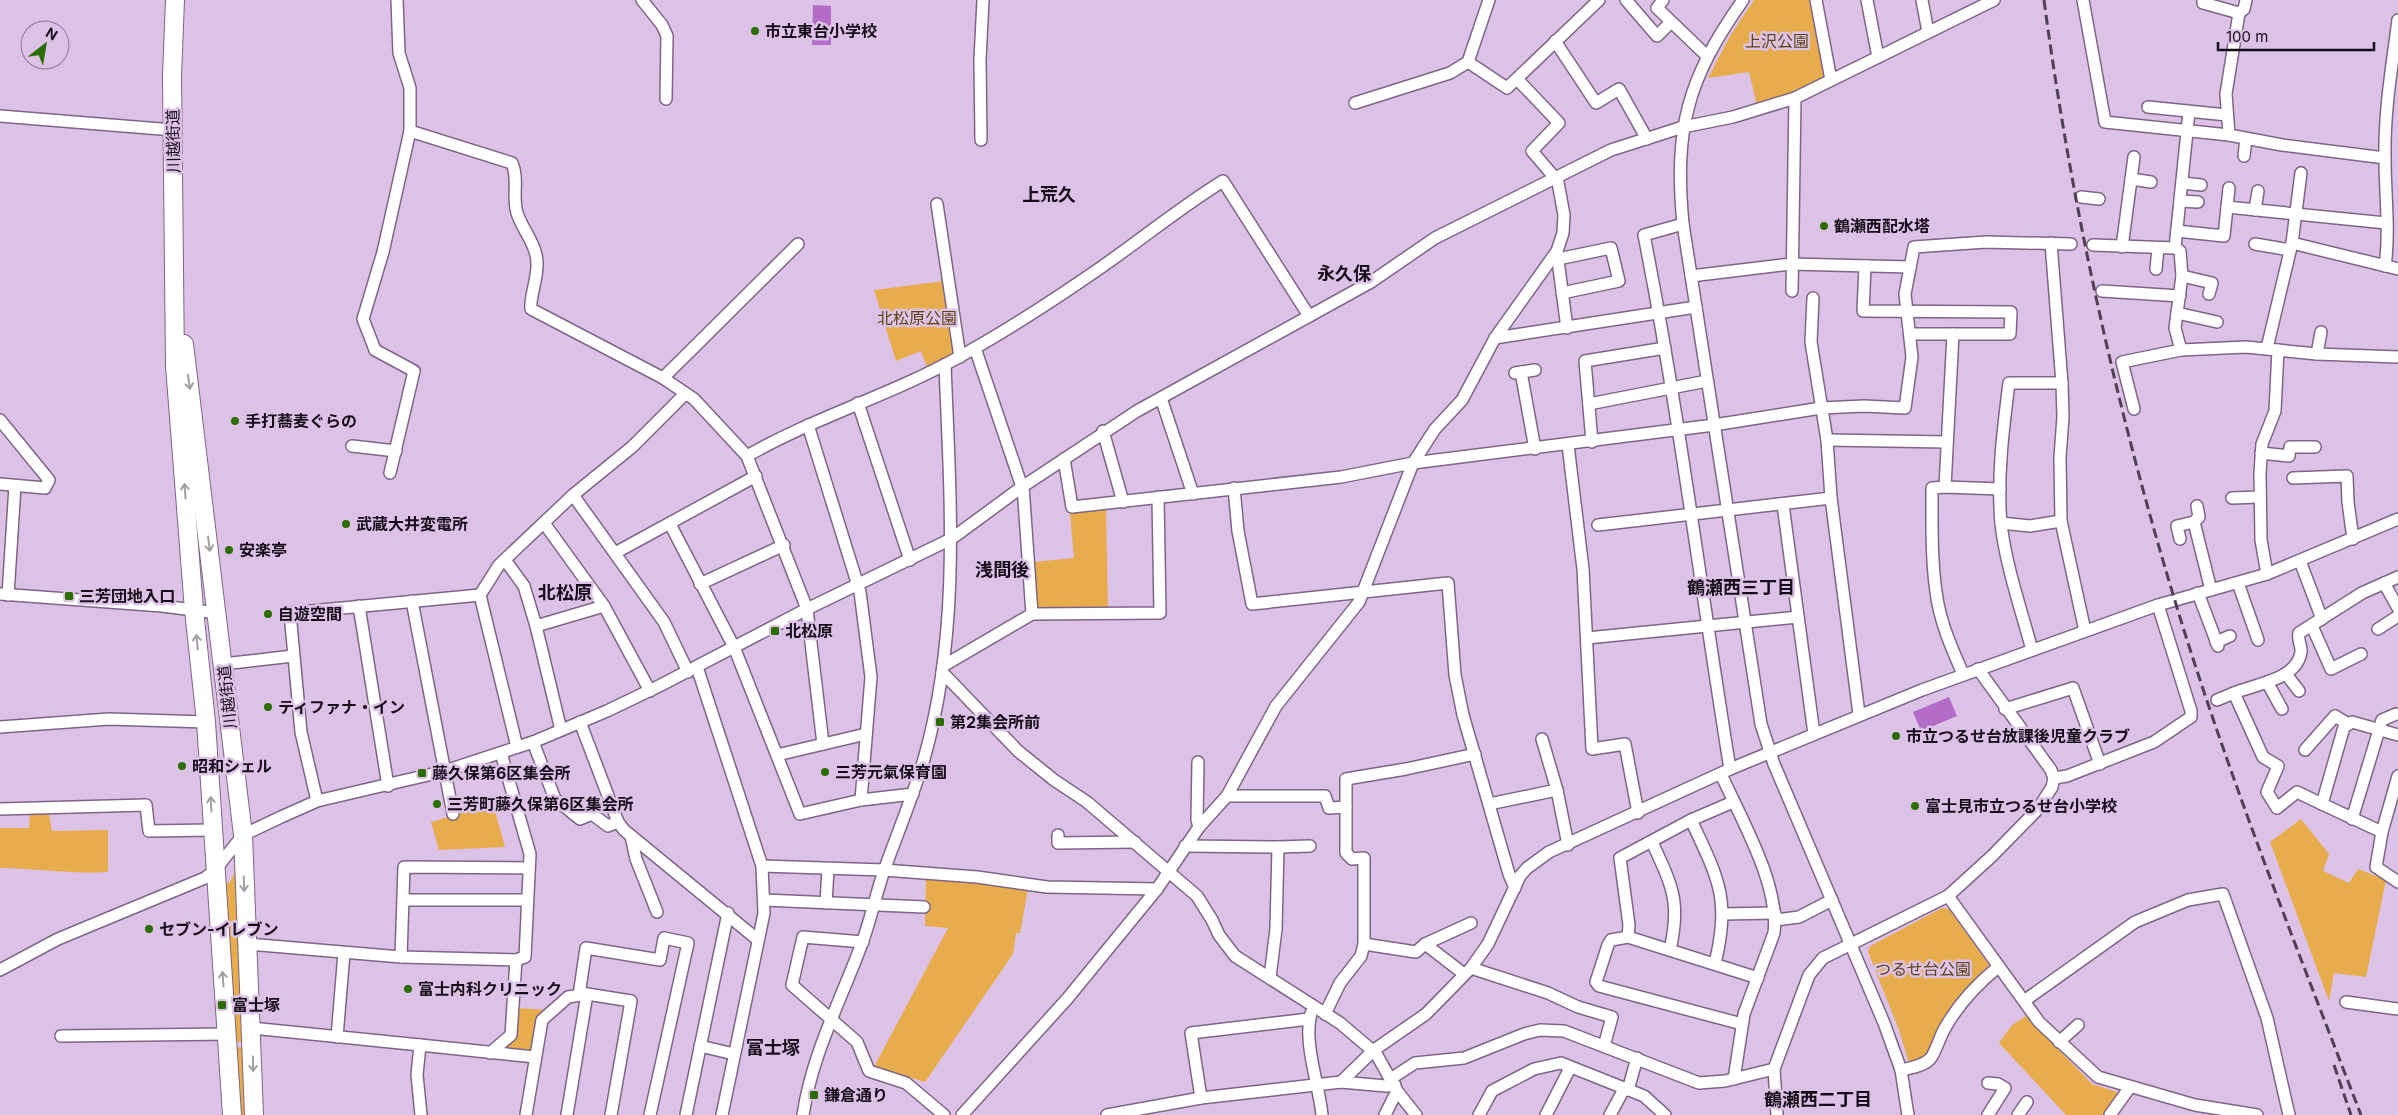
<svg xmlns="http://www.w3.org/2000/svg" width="2398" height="1115" viewBox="0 0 2398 1115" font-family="Inter,'Noto Sans JP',sans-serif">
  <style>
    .green { fill: #e7ad4c }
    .water { fill: #b36dc9 }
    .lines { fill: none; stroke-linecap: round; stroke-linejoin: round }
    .minor-casing { stroke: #7e6586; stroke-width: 14 }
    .highway-casing { stroke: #7e6586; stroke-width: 20 }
    .minor { stroke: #fff; stroke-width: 11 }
    .highway { stroke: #fff; stroke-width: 18 }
    .rail { stroke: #4f4054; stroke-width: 3; stroke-dasharray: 10 5; stroke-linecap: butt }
    .oneway { stroke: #a29ea3 }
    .poi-dot { fill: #2c6d01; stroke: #ddc2e7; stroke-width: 2 }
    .labels { text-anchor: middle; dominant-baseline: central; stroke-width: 5; stroke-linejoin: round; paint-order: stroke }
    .poi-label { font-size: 16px; font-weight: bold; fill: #160c19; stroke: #ddc2e7; text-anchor: start }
    .park-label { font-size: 16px; fill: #5f4415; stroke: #ddc2e7 }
    .street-label { font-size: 16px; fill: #160c19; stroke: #ddc2e7 }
    .neighbourhood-label { font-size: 18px; font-weight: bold; fill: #160c19; stroke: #ddc2e7 }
  </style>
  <rect width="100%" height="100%" fill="#ddc2e7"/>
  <g class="green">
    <path d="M1754,0H1810L1824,73L1821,81L1790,96L1757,105L1749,72L1708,78L1730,36Z"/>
    <path d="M944,281L956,351L952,357L928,370L921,351L896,361L874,290Z"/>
    <path d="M1106,509L1108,608H1041L1037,606L1034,562L1074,558L1070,513Z"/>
    <path d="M493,804L505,847L439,850L431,822Z"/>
    <path d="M30,813L49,814L52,831L108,830V871C99,876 17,867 0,868V828H29Z"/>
    <path d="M2301,819L2329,854L2323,871L2349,883L2358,869L2386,880L2366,977L2334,973L2329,1001L2270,842Z"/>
    <path d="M238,871L247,1042H232L221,885L230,882L235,872Z"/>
    <path d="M926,877L1028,889L1020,933H1016L1013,954L925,1082L874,1067L948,928L925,926Z"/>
    <path d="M1942,908L1949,909L1989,965L1958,998L1928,1055L1922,1060L1913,1062L1908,1060L1899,1030L1868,952L1870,946Z"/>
    <path d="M518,1008L547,1010L533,1050L530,1053L508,1050L507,1045L515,1038Z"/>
    <path d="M2026,1016L2092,1084L2117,1092L2119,1097L2105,1115H2066L1999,1043L2012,1025Z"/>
    <path d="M234,1047L247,1048L249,1115H238Z"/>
  </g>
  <g class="water">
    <path d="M813,5L831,6V45H812Z"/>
    <path d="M1949,697L1957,716L1921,731L1913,712Z"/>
  </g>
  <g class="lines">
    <defs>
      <g id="minor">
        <path d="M642,0L662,25L667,36L666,99"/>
        <path d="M1489,0L1468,62L1507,88L1599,0"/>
        <path d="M1626,0L1657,36L1670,23"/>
        <path d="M1663,0L1657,8L1707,56"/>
        <path d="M1743,0C1687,79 1674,129 1683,224L1761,724L1774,764L1884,1023L1901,1070L1908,1115"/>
        <path d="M1816,0L1831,80"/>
        <path d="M1867,0L1878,57"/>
        <path d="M1922,0L1928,32"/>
        <path d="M2083,0L2105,122L2229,135"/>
        <path d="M2203,0V3L2239,13L2244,9L2246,0"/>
        <path d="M2239,13L2226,94L2229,135L2282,145L2385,158"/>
        <path d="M1555,41L1596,103L1619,89L1647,139"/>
        <path d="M1517,79L1559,123L1532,151L1555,178"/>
        <path d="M1355,103L1450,73L1468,62"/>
        <path d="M2148,107L2227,115"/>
        <path d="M0,116L173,130"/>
        <path d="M410,131L512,163C519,179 512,197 517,213C522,229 537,245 537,263C538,277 529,300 531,309L663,378L694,399L747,456L807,609L823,744"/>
        <path d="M981,140L980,60L983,0"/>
        <path d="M2244,156L2246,139"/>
        <path d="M2131,179L2151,182"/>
        <path d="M2182,183L2201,185"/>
        <path d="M2081,197L2099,199"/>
        <path d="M2180,201L2198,202"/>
        <path d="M937,204L960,357"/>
        <path d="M2227,207L2386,223"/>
        <path d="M2255,210L2258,191"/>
        <path d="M1683,224L1644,235C1679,412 1701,591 1730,769"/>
        <path d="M2177,231L2224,236L2229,188"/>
        <path d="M2051,243L2062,383L2063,417L2060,457L2061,521L2085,631"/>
        <path d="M2292,243L2398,269"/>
        <path d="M2255,244L2290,250"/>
        <path d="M2093,245L2175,248L2180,251L2182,276L2175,328L2181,350"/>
        <path d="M2122,247L2134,157"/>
        <path d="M2175,248L2189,112"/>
        <path d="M1557,253L1567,328"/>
        <path d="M1558,259L1611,248L1619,281L1562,293"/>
        <path d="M1865,266L1863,311L2011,312L2010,334H1910"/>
        <path d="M2385,266C2390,231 2385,194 2385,159C2384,112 2392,66 2398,20"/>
        <path d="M2156,269L2158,248"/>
        <path d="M1691,276L1791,264L1910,267"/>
        <path d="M2182,276L2212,283L2209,294"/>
        <path d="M1792,291L1795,98"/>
        <path d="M2102,291L2180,296"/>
        <path d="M1813,298L1811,342L1827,440L1831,498L1859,714"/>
        <path d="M2177,313L2217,322"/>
        <path d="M1495,338L1696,307"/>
        <path d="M975,348L1022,487"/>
        <path d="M2267,348L2292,243L2301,173"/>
        <path d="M2317,354L2321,332"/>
        <path d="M1521,372L1535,449"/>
        <path d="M1515,373L1535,370"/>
        <path d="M663,378L798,244"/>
        <path d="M1161,398L1193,494"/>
        <path d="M858,403L910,560"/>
        <path d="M1589,404L1707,381"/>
        <path d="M2134,409L2122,362L2181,350L2246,347L2317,354L2398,357"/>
        <path d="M0,420L49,480L45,488L0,484"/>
        <path d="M808,425L860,592L871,677L861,800"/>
        <path d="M1103,431L1123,502"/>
        <path d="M1827,440L1947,442"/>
        <path d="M1592,442L1585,361L1665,348"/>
        <path d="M1568,445L1583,569L1592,749L1625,744L1638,813"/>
        <path d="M352,446L396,451"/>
        <path d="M2261,453L2289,456L2290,447H2315"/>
        <path d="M747,456C815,417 891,395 959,357C1008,330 1057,298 1103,266C1143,238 1181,207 1223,181L1309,316"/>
        <path d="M1064,459L1072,507L1341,477L1413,463L1714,425L1821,408L1864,406L1905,408L1912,357L1905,294L1914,247L1986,242L2071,244"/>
        <path d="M390,473L414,371L375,350L363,319L383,252L410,131V88L399,53L397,0"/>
        <path d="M2293,478L2347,476L2348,502L2353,539"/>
        <path d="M1023,486L1032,614"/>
        <path d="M1945,487L1953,334"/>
        <path d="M1234,488L1238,531L1252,604L1448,583L1455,675L1463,715L1509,874L1515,888"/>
        <path d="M573,495L664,622L688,672"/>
        <path d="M2232,498L2259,497"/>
        <path d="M1783,505L1814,734"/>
        <path d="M2194,522L2199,517L2197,506"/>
        <path d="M544,523L604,606L650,691"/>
        <path d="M2001,523L2030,526L2061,521"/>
        <path d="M670,524L734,647L800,814L861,800L913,794"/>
        <path d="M1598,525L1831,498"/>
        <path d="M2180,539L2177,526L2194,522L2211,590"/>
        <path d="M615,553L756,476"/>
        <path d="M505,560L524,586L536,626L561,730"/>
        <path d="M2300,561L2322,619"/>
        <path d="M2267,574L2261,540L2260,473L2262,444L2275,411L2278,350"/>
        <path d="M2238,583L2258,640"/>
        <path d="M2384,583L2398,608"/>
        <path d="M700,584L784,545"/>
        <path d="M2198,593L2218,646"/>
        <path d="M0,594L162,606L217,613"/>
        <path d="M8,595L15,486"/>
        <path d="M412,601L453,814"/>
        <path d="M359,606L388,786"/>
        <path d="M536,626L604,606"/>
        <path d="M2312,626L2331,669L2361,654"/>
        <path d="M2378,629L2398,616"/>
        <path d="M1587,638L1798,617"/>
        <path d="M2216,642L2230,636"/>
        <path d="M2032,650C2021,609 2006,566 2001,524C1997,477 2003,430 2009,383H2062"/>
        <path d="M223,664L293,656"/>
        <path d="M943,666L1032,614L1160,613L1158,497"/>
        <path d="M697,667L762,866L764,913L722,1115"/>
        <path d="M942,672L1018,751L1054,780L1087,802L1197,896L1212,920L1219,935L1235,956L1340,1023L1373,1051"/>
        <path d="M1963,674C1953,651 1943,629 1938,604C1931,567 1932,527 1932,488L1945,487L2000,489"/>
        <path d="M2286,674L2299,691"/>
        <path d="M2267,682L2282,709"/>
        <path d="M2217,700L2234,693"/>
        <path d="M2005,709L2073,688L2100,764"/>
        <path d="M580,722L618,822L624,830L758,940"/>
        <path d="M0,727L109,719L206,722"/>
        <path d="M1542,739L1557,790L1568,845"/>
        <path d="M533,742L555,799L580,819L592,814L608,826L618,822"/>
        <path d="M517,747L480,595L499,565L573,495L632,447L685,394"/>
        <path d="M2305,750L2335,716L2348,724"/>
        <path d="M777,755L866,734"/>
        <path d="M1198,762L1197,820L1199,827"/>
        <path d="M1721,774C1741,819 1780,885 1774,933L1744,1014L1734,1079"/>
        <path d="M2398,776L2382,832L2376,867L2398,882"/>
        <path d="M2054,778L2067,776L2154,742L2191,717V711L2158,605"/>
        <path d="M1227,796H1325L1329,808L1346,807"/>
        <path d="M317,801L301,732L290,613L480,595"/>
        <path d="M1489,804L1557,790"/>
        <path d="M2322,804L2297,792L2277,808L2267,792L2278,766L2263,757L2234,693C2255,684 2297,680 2301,652C2302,646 2297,640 2299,633L2362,593L2398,577"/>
        <path d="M0,809L146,805L149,831L212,830"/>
        <path d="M2352,819L2382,720L2396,714"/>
        <path d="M1691,820C1718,878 1731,899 1715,963"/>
        <path d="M2382,832L2322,804L2344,727L2352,722L2398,735"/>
        <path d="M1058,835V843L1135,842"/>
        <path d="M631,836L636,859L657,912"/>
        <path d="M1652,842C1672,886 1681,901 1670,950"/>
        <path d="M1185,846L1278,847L1276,929L1270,977"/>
        <path d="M1278,847L1310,846"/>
        <path d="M762,866L884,870L977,877L1047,887L1157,889"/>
        <path d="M1948,896L2039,1022L2098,1077L2195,1105L2257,1115"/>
        <path d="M403,900H527"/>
        <path d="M764,900L924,907"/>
        <path d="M826,903L828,869"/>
        <path d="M1724,914L1775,913"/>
        <path d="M1776,920L1799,917L1832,900"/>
        <path d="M1628,937L1629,925L1620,858L1691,820L1733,802"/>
        <path d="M863,942L803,937L792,985L857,1042L869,1071L906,1083L944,1115"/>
        <path d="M247,944L401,957L516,960L525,957L530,854L501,753"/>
        <path d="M1364,944L1416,952L1425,944L1471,923"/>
        <path d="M1425,944L1464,974"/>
        <path d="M401,957L404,867L529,868"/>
        <path d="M1471,968L1548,993L1578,1007L1612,1017L1604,1046"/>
        <path d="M0,970L58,939L205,878L215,870L243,835L281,817L317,801L445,771L533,742L607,711L661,685L807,609L951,539L1022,487L1137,411L1371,282L1435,238L1611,150L1683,127L1733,117L1795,98L1994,0"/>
        <path d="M579,995L586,948L660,960L664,938L688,943L650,1115"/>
        <path d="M2024,1001L2135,922L2188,900L2223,894L2267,1018L2289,1115"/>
        <path d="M2346,1002L2398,1009"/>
        <path d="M1311,1013C1303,1043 1319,1084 1322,1115"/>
        <path d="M1325,1014L1340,983L1361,956L1364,944V858L1352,859L1346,853V779L1406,769L1475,754"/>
        <path d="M1742,1024L1599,986L1596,982L1608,945L1611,940L1628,937L1758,978"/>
        <path d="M251,1028L420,1045"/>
        <path d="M61,1036L228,1034"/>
        <path d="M337,1037L344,953"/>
        <path d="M2059,1042L2078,1025"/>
        <path d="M700,1046L734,1054"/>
        <path d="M1374,1050L1397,1091L1416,1115"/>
        <path d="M490,1053L511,1035L516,960"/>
        <path d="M1901,1070C1911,1068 1923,1066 1930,1059C1935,1054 1940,1036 1945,1028C1959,1003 1976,985 1998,967"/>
        <path d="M1392,1078L1415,1063L1464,1058L1524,1034L1540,1030L1564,1031L1699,1083L1725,1081L1774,1069"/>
        <path d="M1341,1082L1374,1050L1426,1014L1471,968L1488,944L1520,876L1527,868L1549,852L1730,769L1922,690L2158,605L2267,574L2398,519"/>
        <path d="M1628,1090L1637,1058"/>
        <path d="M1201,1098L1191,1033L1309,1019"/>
        <path d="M421,1115L417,1075L420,1045L535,1057"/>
        <path d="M526,1115L542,1020L568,997L587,994L631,1001L611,1115"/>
        <path d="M567,1115L587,994"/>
        <path d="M686,1115L728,913"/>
        <path d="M803,1115C812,1054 841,1000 862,943C871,919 876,893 885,868C898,832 913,796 924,759C961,630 950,496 945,365"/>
        <path d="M962,1115L1067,999L1157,889L1199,827L1227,796L1276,706L1359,602L1413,463L1435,429L1462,400L1495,338L1557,251L1563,233L1564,215L1557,177"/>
        <path d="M1107,1115L1201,1098L1341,1082L1386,1086L1395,1085"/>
        <path d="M1385,1115L1397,1091"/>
        <path d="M1479,1115L1492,1091L1534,1069L1561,1063L1644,1096L1665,1115"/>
        <path d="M1546,1115L1570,1068"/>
        <path d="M1610,1115L1624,1089"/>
        <path d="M1777,1115L1774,1069L1809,975L1823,958L1948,896L1992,856L2038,809L2052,787L2054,778L2051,770L1978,669"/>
        <path d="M1988,1115L2005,1088L1998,1084L1988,1083"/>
        <path d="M2018,1115L2027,1102"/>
        <path d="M2110,1115L2130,1087"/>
      </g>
      <g id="highway">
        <path d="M175,0L172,76L175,366L194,610L206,722L232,1115"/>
        <path d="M184,344L243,835L254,1115"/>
      </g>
    </defs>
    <use href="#minor" class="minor-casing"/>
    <use href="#highway" class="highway-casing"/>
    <use href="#minor" class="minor"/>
    <use href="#highway" class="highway"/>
    <g class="rail">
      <path d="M2044,0C2073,218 2122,434 2188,643C2239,803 2301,959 2361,1115"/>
      <path d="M2334,1065L2351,1115"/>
    </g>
  </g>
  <defs><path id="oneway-shaft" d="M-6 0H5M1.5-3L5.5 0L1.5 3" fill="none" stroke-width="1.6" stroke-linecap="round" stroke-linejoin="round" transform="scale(1.25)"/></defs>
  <g class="oneway">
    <use href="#oneway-shaft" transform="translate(189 382) rotate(82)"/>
    <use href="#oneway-shaft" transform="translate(185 491) rotate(-94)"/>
    <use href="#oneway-shaft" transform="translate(209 544) rotate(83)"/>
    <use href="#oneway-shaft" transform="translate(197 642) rotate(-96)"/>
    <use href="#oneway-shaft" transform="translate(211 804) rotate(-93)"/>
    <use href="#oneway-shaft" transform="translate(244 884) rotate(88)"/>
    <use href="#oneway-shaft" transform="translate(223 979) rotate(-94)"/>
    <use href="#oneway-shaft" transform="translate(253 1064) rotate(89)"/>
  </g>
  <g class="poi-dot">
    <circle cx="755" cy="31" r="5"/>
    <circle cx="1824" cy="226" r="5"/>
    <circle cx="235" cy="421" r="5"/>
    <circle cx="346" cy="524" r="5"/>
    <circle cx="229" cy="550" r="5"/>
    <rect x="64" y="591" width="10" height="10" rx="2.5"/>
    <circle cx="268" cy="614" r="5"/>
    <rect x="770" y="626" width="10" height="10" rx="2.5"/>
    <circle cx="268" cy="707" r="5"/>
    <rect x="935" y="717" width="10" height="10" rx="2.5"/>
    <circle cx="1896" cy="736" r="5"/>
    <circle cx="182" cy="766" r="5"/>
    <circle cx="825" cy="772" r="5"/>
    <rect x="417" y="768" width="10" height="10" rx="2.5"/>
    <circle cx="437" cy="804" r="5"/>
    <circle cx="1915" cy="806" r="5"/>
    <circle cx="149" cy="929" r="5"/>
    <circle cx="408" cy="989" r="5"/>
    <rect x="217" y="1000" width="10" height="10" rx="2.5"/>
    <rect x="809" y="1090" width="10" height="10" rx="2.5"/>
  </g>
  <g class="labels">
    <g class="poi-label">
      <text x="765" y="31">市立東台小学校</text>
      <text x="1834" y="226">鶴瀬西配水塔</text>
      <text x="245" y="421">手打蕎麦ぐらの</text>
      <text x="356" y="524">武蔵大井変電所</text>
      <text x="239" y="550">安楽亭</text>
      <text x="79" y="596">三芳団地入口</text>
      <text x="278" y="614">自遊空間</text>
      <text x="785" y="631">北松原</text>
      <text x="278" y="707">ティファナ・イン</text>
      <text x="950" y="722">第2集会所前</text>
      <text x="1906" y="736">市立つるせ台放課後児童クラブ</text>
      <text x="192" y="766">昭和シェル</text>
      <text x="835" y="772">三芳元氣保育園</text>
      <text x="432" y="773">藤久保第6区集会所</text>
      <text x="447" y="804">三芳町藤久保第6区集会所</text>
      <text x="1925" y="806">富士見市立つるせ台小学校</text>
      <text x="159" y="929">セブン-イレブン</text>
      <text x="418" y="989">富士内科クリニック</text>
      <text x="232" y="1005">富士塚</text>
      <text x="824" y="1095">鎌倉通り</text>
    </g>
    <g class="park-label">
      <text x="1777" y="41">上沢公園</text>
      <text x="917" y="318">北松原公園</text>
      <text x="1923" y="969">つるせ台公園</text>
    </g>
    <g class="street-label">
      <text transform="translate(173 141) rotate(-91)">川越街道</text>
      <text transform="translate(227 697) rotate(-96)">川越街道</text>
    </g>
    <g class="neighbourhood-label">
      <text x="1049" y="194">上荒久</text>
      <text x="1344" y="273">永久保</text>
      <text x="1002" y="569">浅間後</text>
      <text x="1741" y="587">鶴瀬西三丁目</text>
      <text x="565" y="592">北松原</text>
      <text x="773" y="1047">富士塚</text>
      <text x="1818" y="1099">鶴瀬西二丁目</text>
    </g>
  </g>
  <g transform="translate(45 45) rotate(31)"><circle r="24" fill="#ddc2e7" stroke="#8d7995"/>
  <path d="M0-4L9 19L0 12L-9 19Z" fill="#2c6d01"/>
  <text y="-8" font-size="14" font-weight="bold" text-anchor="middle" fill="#160c19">N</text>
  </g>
  <path d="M2218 42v8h156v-8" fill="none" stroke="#160c19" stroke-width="2.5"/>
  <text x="2226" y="42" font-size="15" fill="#160c19" stroke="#ddc2e7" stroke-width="4" paint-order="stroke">100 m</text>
</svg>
